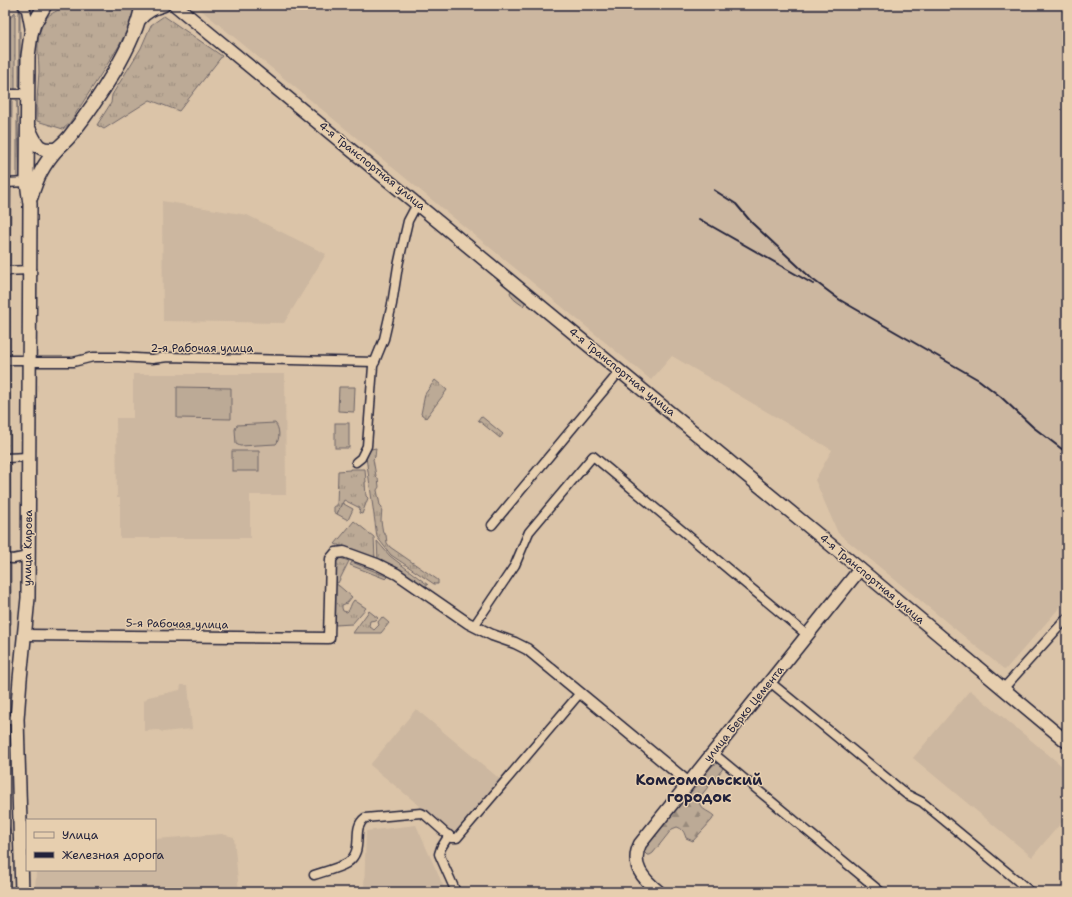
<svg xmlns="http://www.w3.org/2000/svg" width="1072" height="897" viewBox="0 0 1072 897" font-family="'Shantell Sans',sans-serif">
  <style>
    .built { fill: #ccb7a0 }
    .grass { fill: url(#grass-tufts); stroke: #6f6668 }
    .forest { fill: url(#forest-firs); stroke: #6f6668 }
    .garden { fill: #bcaa96; stroke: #6f6668 }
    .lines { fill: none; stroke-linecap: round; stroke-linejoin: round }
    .minor-casing { stroke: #22223b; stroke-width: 11 }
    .tertiary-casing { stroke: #22223b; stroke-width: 13 }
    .secondary-casing { stroke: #22223b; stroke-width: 15 }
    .primary-casing { stroke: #22223b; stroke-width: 16 }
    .minor { stroke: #e7cfaf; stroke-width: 8 }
    .tertiary { stroke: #e7cfaf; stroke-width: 10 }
    .secondary { stroke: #e7cfaf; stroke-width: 12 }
    .primary { stroke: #e7cfaf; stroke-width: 13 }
    .rail { stroke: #22223b; stroke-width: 2 }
    .labels { text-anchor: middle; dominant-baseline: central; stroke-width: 3; stroke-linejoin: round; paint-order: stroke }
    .street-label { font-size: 11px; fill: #22223b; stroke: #e7cfaf }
    .district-label { font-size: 15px; font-weight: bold; fill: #22223b; stroke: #e7cfaf }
  </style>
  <defs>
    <pattern id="grass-tufts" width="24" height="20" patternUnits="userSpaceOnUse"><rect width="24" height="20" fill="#bcaa96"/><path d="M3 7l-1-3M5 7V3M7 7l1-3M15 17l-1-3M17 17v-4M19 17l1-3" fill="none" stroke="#988a7c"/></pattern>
    <pattern id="forest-firs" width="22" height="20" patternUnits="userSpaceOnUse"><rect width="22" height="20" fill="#bcaa96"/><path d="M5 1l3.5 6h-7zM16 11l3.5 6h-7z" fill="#988a7c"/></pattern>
  </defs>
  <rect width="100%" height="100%" fill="#dbc4a8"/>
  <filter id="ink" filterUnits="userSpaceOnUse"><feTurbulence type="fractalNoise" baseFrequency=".025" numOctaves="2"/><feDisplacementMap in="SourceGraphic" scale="8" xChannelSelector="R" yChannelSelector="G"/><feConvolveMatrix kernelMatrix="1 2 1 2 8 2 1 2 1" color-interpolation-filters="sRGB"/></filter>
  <g filter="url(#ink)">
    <g class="built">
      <path d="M195,5H1067V599L1005,670L838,533L815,480L832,450L672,356L651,380Z"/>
      <path d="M162,201L247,215L326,254L284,323L163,321Z"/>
      <path d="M133,374H285L286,495H250V538H120V498H117L116,418H133Z"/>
      <path d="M181,685H188L192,729L163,732L158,730L144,731V701L148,697L180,690Z"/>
      <path d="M970,690L1067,770V816L1032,857L913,758Z"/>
      <path d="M416,709L501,780L455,835L370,765Z"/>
      <path d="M416,825L446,892H364L366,831Z"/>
      <path d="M222,834L234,837L239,892H35L36,870H155V839Z"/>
    </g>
    <g class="grass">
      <path d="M63,5H136L127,30L119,46L69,124L63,129L37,121C36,104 38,88 39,72C39,56 35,41 42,26C44,22 47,16 51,14C56,11 60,10 63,5Z"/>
      <path d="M19,8L20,14V84L19,87Z"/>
      <path d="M15,12V91H5V75L7,74V70H5V65H7V21Z"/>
      <path d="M164,16L222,56L179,111L150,100L104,129L97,125L111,103L112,95L141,48L151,25Z"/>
      <path d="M5,98H12L11,179H5Z"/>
      <path d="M17,100L20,176L17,179Z"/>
      <path d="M5,185H11L10,288L11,624L5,627Z"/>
      <path d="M513,290L526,300L524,305L523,306C518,302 511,299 510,292Z"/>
      <path d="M435,380L447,390L426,418L421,414L425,394Z"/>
      <path d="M481,416L503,434L500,438L478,420Z"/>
      <path d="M376,448L375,457L373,459L376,476L378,478L379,487L377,490L380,505L382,507L381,521L383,533L386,535L387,543L390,547L438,580V584H434L391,555L377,537L366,457L367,451L371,449Z"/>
      <path d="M350,469H365L366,482H365L366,496L368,498L362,514L359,513L360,508L344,500L337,514L334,512V506H337L338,471L350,470Z"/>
      <path d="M354,521L374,537L375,558L335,544Z"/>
      <path d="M377,541L390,556L428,585L422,586L378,560Z"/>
      <path d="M340,558L349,561L338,583L333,581L336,559Z"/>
      <path d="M352,562L388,577L386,579L350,565Z"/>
      <path d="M332,583L338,585L352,597L347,603L342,605V608L343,611L347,612C351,609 350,604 354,600L366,608L352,624L336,625L332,622Z"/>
      <path d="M369,611L378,618L376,620L370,621L369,626L374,630L379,625L378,622L382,617L389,623L381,633H353Z"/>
      <path d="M5,822H7L10,831V892H5Z"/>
    </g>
    <path class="forest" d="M718,763L723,766L722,770L699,798C698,810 708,810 714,816L712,820L693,841L686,838C684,832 683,829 677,827L672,829L653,853L650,855H647L644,852V847L713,765Z"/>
    <g class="garden">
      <path d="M177,387L231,388V419L177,418Z"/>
      <path d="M339,387H355L354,412L338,411Z"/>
      <path d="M275,423C280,428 280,440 276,444L240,446L236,444L235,429L237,425Z"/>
      <rect x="335" y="423" width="14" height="25"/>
      <rect x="232" y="451" width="27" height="20"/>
      <path d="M342,503L353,509L348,520L337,514Z"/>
    </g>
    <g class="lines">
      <defs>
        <g id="minor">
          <path d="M22,5L26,10L30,31"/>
          <path d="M5,94H29"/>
          <path d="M5,183L27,182"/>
          <path d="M5,271L29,270"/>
          <path d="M5,360H29"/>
          <path d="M29,362H73L93,357H119L152,359L168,357L375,362"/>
          <path d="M5,458L29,457"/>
          <path d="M356,462L361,458L367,446L373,366L384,339L392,304L398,266L405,234L408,221L417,204"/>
          <path d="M492,525L620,371"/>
          <path d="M5,558L13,559L28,556"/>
          <path d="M474,626L515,565L529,532L593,456L807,635"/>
          <path d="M770,682L906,794L922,802L1031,892"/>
          <path d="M1003,689L1067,618"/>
          <path d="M5,720L17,719"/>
          <path d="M713,753L881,892"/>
          <path d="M449,835L441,848L439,854L456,892"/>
          <path d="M314,875C323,872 339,868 347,863C366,850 350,829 365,818L421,813L425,815L451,838H457L580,693"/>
        </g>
        <path id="tertiary" d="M25,635L329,638L331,559L336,553L344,552L377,564L397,574L468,623L492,635L515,643L527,649L689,783"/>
        <g id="secondary">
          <path d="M175,5L860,569L1067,742"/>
          <path d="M140,19C147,11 154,8 164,5"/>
          <path d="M659,892C643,879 630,865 640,844L860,569"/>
        </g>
        <g id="primary">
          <path d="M29,129C36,144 38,152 57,149"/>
          <path d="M31,197C37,177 43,165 57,149C61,145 66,141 70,136C95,104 136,45 142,5"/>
          <path d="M22,892L17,719L20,679L28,598L30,204L27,182L28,56L31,34L34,24L45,5"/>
        </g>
      </defs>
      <use href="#minor" class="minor-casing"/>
      <use href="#tertiary" class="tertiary-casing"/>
      <use href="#secondary" class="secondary-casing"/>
      <use href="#primary" class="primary-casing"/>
      <use href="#minor" class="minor"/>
      <use href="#tertiary" class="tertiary"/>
      <use href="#secondary" class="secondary"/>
      <use href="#primary" class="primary"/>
      <g class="rail">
        <path d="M714,190L736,204L752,223L812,279L840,300L979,380L1001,397L1033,427L1067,453"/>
        <path d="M699,219L813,284"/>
      </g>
    </g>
  </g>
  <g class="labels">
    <g class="street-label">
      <text transform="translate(372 166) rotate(39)">4-я Транспортная улица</text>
      <text x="202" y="348">2-я Рабочая улица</text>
      <text transform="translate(622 372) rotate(39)">4-я Транспортная улица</text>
      <text transform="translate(28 548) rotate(-89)">улица Кирова</text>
      <text transform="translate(872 579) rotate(40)">4-я Транспортная улица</text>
      <text transform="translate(177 624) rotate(1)">5-я Рабочая улица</text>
      <text transform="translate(744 714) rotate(-51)">улица Берко Цемента</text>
    </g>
    <g class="district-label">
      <text x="699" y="780">Комсомольский<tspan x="699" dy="17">городок</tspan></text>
    </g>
  </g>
  <rect width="1072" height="897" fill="none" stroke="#e7cfaf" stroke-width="20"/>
  <rect x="10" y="10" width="1052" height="877" fill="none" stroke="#22223b" stroke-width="1.5" filter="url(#ink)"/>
  <rect x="26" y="819" width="130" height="52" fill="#e7cfaf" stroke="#988a81"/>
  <rect x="34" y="832" width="20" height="6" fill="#e7cfaf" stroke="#988a81"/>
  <text x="62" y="839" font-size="12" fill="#22223b">Улица</text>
  <rect x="34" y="852" width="20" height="6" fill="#22223b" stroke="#988a81"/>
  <text x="62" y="859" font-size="12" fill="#22223b">Железная дорога</text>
</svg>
